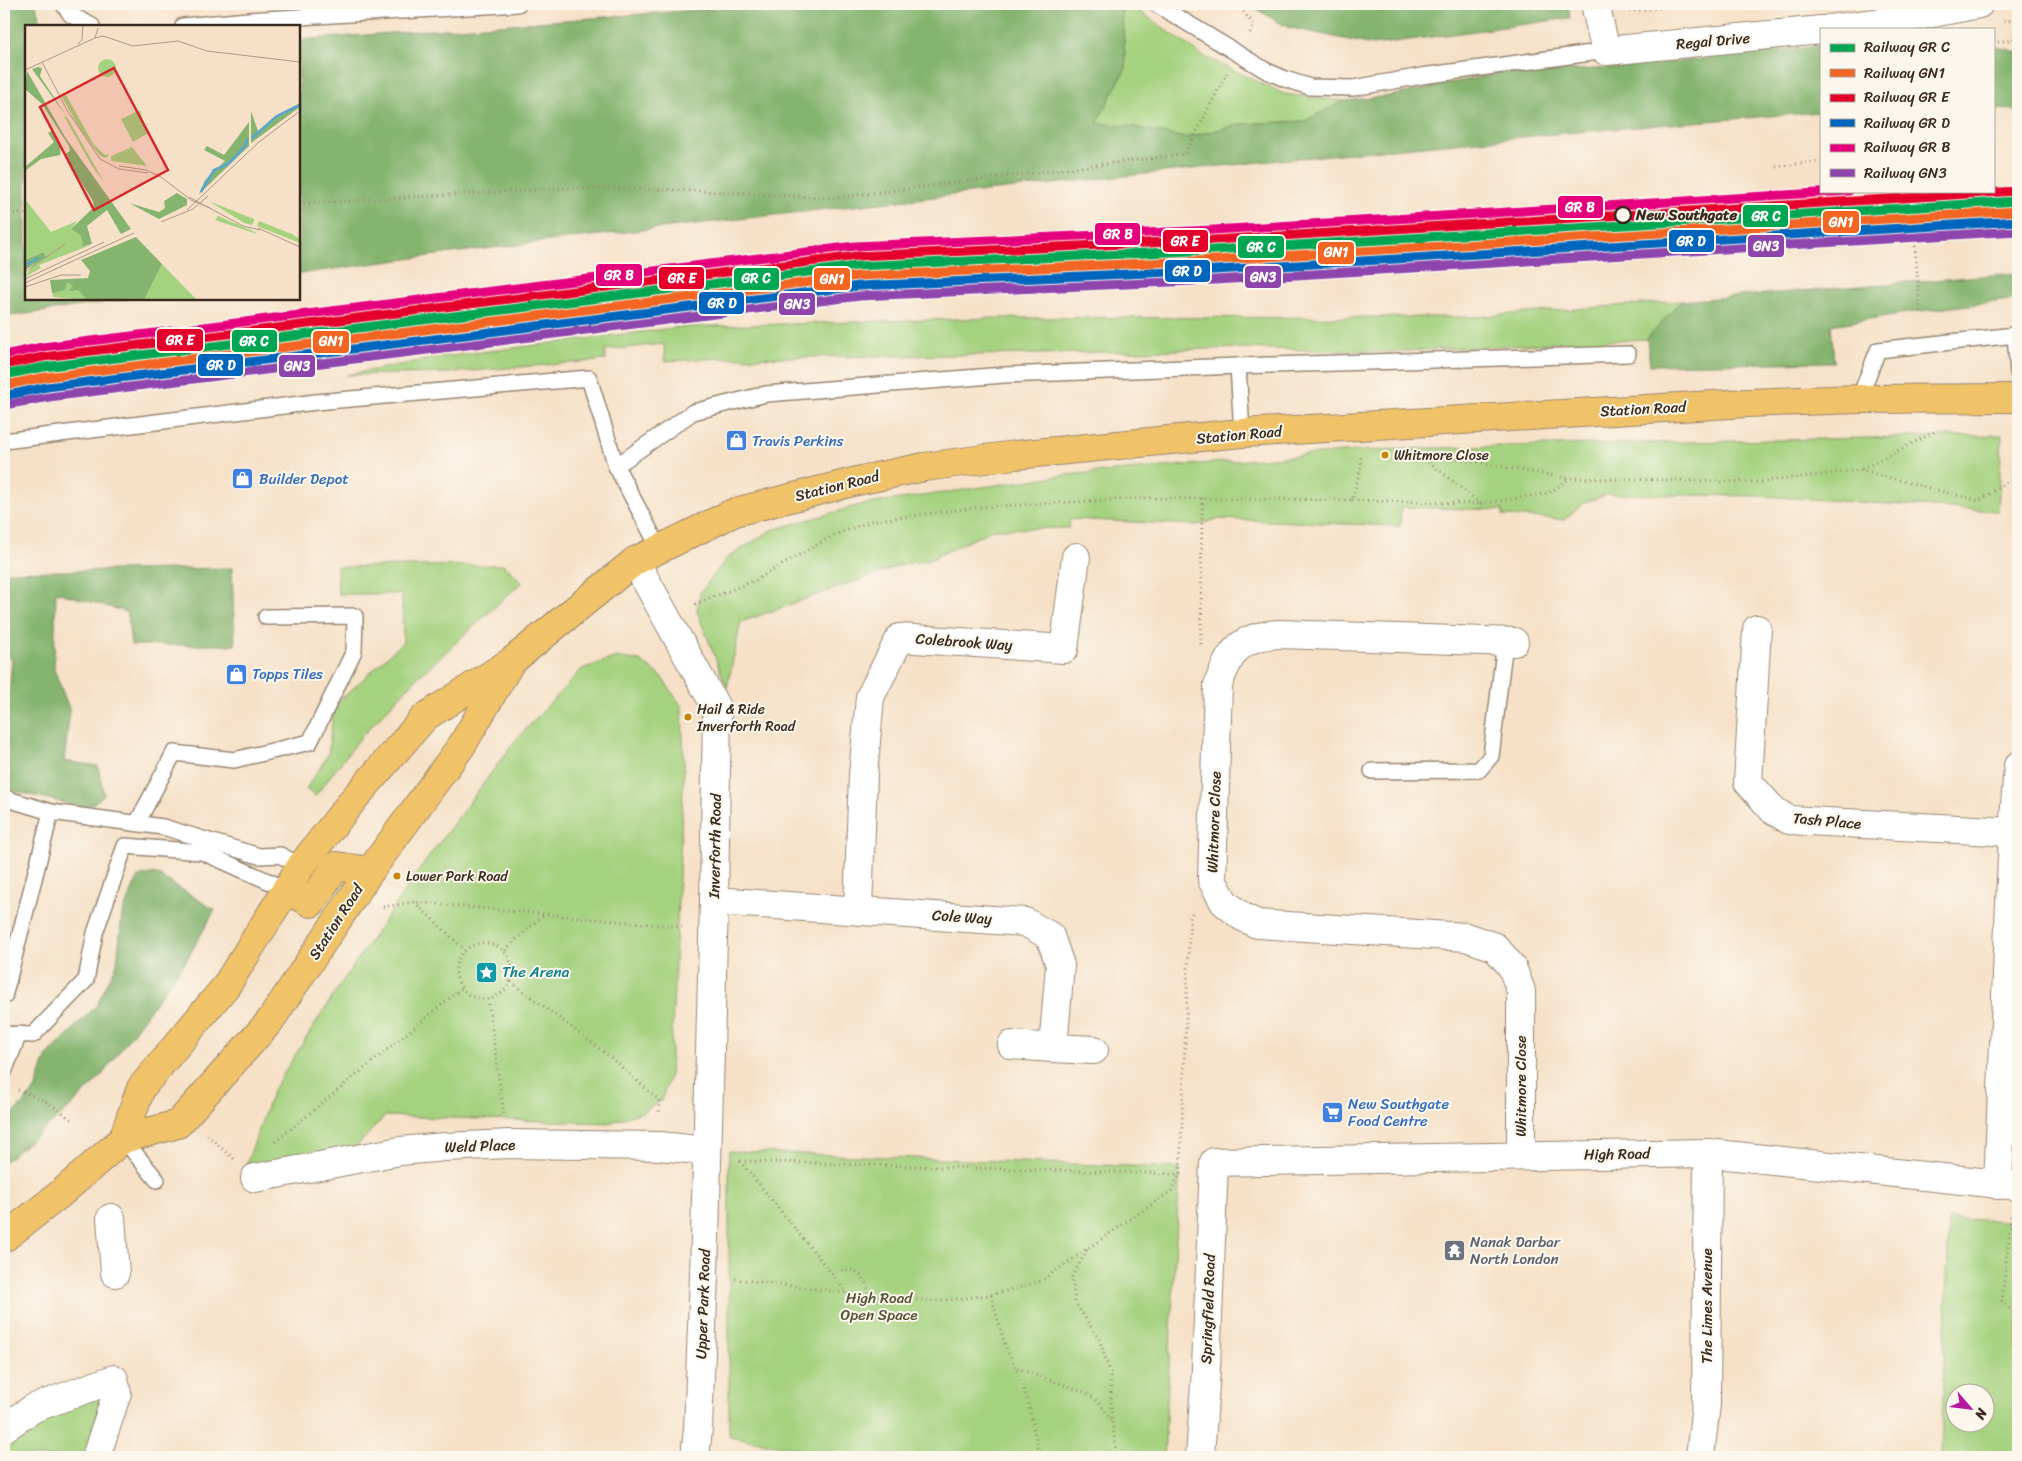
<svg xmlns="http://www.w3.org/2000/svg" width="2022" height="1461" viewBox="0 0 2022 1461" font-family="Sriracha,sans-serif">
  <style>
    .green { fill: #a5d27f; stroke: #707e4e; fill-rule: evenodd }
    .forest { fill: #84b46e; stroke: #606f46 }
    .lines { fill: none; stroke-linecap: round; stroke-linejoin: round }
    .lane-casing { stroke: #988673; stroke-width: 18 }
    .street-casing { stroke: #988673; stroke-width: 30 }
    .primary-casing { stroke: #988673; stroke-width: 30 }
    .path { stroke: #988673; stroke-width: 3; stroke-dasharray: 1 4; stroke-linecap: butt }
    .lane { stroke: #fff; stroke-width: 15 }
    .street { stroke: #fff; stroke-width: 28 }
    .primary { stroke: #f1c369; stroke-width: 28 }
    .rail-1-casing { stroke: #fbf7ec; stroke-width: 12 }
    .rail-2-casing { stroke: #fbf7ec; stroke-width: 12 }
    .rail-3-casing { stroke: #fbf7ec; stroke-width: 12 }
    .rail-4-casing { stroke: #fbf7ec; stroke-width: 12 }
    .rail-5-casing { stroke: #fbf7ec; stroke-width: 12 }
    .rail-6-casing { stroke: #fbf7ec; stroke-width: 12 }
    .rail-1 { stroke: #00a651; stroke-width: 9 }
    .rail-2 { stroke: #f26522; stroke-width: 9 }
    .rail-3 { stroke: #e4002b; stroke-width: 9 }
    .rail-4 { stroke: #0065bd; stroke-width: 9 }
    .rail-5 { stroke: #e5007d; stroke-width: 9 }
    .rail-6 { stroke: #8e44ad; stroke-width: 9 }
    .stop-dot { fill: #fbf7ec; stroke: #3b2a1e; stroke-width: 2.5 }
    .bus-dot { fill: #c88708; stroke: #fbf7ec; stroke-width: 2 }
    .labels { text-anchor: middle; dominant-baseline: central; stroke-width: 4; stroke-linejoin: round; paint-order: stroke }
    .bus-label { font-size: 14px; fill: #3b2a1e; stroke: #fbf7ec; text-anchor: start }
    .street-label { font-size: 15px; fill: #3b2a1e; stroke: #fbf7ec }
    .stop-label { font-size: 15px; font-weight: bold; fill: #3b2a1e; stroke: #fbf7ec; text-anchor: start }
    .shop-label { font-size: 15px; fill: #366cbe; stroke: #fbf7ec; text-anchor: start }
    .culture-label { font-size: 15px; fill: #0d838f; stroke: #fbf7ec; text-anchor: start }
    .worship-label { font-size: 15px; fill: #5b616d; stroke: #fbf7ec; text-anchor: start }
    .park-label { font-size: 15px; fill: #565436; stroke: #fbf7ec }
    .inset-river { fill: none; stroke: #59a5d2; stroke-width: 2.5 }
    .inset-road { fill: none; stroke: #ab9884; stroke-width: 1 }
    .view { fill: #d62828; fill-opacity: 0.15; stroke: #d62828; stroke-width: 2.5 }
    .inset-edge { fill: none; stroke: #3b2a1e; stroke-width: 2.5 }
    .line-badge { stroke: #fbf7ec; stroke-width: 2 }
    .badge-label { font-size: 14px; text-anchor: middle; font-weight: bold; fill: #fff }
  </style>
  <rect width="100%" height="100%" fill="#fbf7ec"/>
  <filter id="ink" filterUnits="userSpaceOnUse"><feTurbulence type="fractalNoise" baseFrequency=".02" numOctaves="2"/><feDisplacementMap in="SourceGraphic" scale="10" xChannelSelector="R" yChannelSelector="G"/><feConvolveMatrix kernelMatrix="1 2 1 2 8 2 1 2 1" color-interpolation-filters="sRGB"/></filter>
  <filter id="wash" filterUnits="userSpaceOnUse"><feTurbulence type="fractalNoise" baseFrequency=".0096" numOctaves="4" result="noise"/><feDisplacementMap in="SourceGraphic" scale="20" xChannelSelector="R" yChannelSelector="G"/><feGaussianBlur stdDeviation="1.12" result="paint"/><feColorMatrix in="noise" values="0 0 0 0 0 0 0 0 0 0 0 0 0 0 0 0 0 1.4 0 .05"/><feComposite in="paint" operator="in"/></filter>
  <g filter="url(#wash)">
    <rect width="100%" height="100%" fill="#f6e1c8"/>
    <g class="green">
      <path d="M1121,4H1129L1203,56L1284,94L1344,101L1305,121L1241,124L1185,138L1135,127L1096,123L1126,68Z"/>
      <path d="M1681,301L1647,339L1384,352L1238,348L1040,354L726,358L665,361L664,344L605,350L606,360L446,373L346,375L442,357L681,327L993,318L1474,317Z"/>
      <path d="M2002,435L1998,511L1762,496L1608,494L1584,503L1564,520L1548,518L1503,516V510L1401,507L1400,526L1217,519L1197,525L1070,519L1069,528L994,529L929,560L904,564L741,622L727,688L697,611L700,593L727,558L772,530L860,505L1065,475L1357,451L1462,447Z"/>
      <path d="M504,565L522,582L417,678L361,737L315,796L306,789L328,755L334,706L403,642L402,594H338L337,567Z"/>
      <path d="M616,657L640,661L660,675L682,707L684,767L670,1076L661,1101L642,1112L609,1123L385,1116L355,1148L245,1168L273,1090L340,985L422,866L515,741L582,669Z"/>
      <path d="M729,1151L1180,1168L1164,1457H840L729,1436Z"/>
      <path d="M1949,1219L2018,1221V1457H1941ZM1954,1394H1984V1424H1954Z"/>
      <path d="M114,1388L95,1457H4V1430Z"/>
    </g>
    <g class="forest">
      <path d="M4,4H36L40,24L47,26H26V299H129L4,317Z"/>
      <path d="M777,4H1121L1126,68L1097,123L1135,127L1185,138L1241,124L1305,121L1344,101L1390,96L1499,73L1619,68L1821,46V112C1504,136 1187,168 871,204C680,226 489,246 299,274V40Z"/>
      <path d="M1248,4H1568L1570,18L1373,45L1287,27Z"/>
      <path d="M1993,46L2018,52V110L1993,109Z"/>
      <path d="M2018,273V299L1920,311L1831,325L1834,362L1650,365L1647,339L1681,301Z"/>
      <path d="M232,568L235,645H131L127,612L56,592L54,669L70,711L64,761L98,766L104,795L87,808L10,790L4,767V751L12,659L4,655V572Z"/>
      <path d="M155,873L215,910L186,961L99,1079L64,1113L4,1162V1124L35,1090L46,1057L96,1006L117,964L122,914L138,877Z"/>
    </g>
  </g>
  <g filter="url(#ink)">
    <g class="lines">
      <defs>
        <g id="lane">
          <path d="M63,4L71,15L92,26"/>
          <path d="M1156,4L1265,70L1285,79L1310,87L1353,88L1422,76L1606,51"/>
          <path d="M183,26L248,20L518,4"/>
          <path d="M1859,399L1878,350L2015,335L2018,373"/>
          <path d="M1242,433L1238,366L1628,354"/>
          <path d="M4,441L316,402L589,378L616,466"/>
          <path d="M659,548L616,466L693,412L766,394L1004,375L1238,366"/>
          <path d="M1372,771L1479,770L1491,756L1505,642"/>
          <path d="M4,798L51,812L163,827L259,856L280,855L301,866"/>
          <path d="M137,823L174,753L234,760L310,742L354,651L355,616L266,617"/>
          <path d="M4,997L51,812"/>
          <path d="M4,1034L33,1035L86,980L95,933L125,846L202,852L286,889"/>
          <path d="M4,1072L19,1034"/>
          <path d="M123,1139L157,1180"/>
        </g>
        <g id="street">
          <path d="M1595,4L1606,51L1821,30"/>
          <path d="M1829,29L1891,21L1979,4"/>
          <path d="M635,561L717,709L714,901L704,1275L698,1429L695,1457"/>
          <path d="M1757,629L1748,782L1773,810L1789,820L2013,832"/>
          <path d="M1514,642L1279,634C1240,636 1230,651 1218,685L1212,880L1224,902L1241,916L1257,924L1466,937L1495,947L1512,967L1521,991V1156"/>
          <path d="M714,901L1025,922L1050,936L1060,965L1053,1048L1012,1045"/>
          <path d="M858,909L863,775L870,697L900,638L1064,649L1076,557"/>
          <path d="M1053,1048L1094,1050"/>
          <path d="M255,1178L400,1151L445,1147L509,1144L660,1146L707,1151"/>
          <path d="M1998,1185L2013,832L2018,766"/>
          <path d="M111,1218L115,1273"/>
          <path d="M4,1428L34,1408L114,1379L117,1393L96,1457"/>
          <path d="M1200,1457L1206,1369L1214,1162L1708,1153L2018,1186"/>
          <path d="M1700,1457L1706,1404L1708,1153"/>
        </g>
        <g id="primary">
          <path d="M286,889L311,903L336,866L370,871"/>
          <path d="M123,1139L141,1088L226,986L301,866L353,800L425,717L512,661L635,561L735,512L857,481L924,467L1015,455L1242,433L1747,403L1859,399L2018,398"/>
          <path d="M4,1238L59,1195L123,1139L178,1124L270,1021L370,871L462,745L508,667"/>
        </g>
      </defs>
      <use href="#lane" class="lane-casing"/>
      <use href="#street" class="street-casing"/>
      <use href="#primary" class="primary-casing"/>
      <g class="path">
        <path d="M1237,4L1254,25L1250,33"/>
        <path d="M1629,11L1697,4"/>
        <path d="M2004,21L2018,20"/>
        <path d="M1993,43L2018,38"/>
        <path d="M1776,167L1821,161"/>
        <path d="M1911,191L1920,311"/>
        <path d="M1870,193L1897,191"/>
        <path d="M299,204L564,188L682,190L833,198L1185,154L1227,73"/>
        <path d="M4,213L26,214"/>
        <path d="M1761,237L1828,231L1869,232V191"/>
        <path d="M1428,454L1567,478L1760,482L1860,470L1979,501L2008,481L2018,480"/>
        <path d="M1862,469L1938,430"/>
        <path d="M1352,500L1481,504L1419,454"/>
        <path d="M1481,504L1549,493L1570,478"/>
        <path d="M695,604L754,581L832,536L871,521L982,507L1144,498L1352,500L1361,467V456"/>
        <path d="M1201,644L1202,498"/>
        <path d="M414,902L465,950"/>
        <path d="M383,907L414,902L682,927"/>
        <circle cx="484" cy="971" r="28"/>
        <path d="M505,950L543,915"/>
        <path d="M511,982L603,1051L659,1100V1115"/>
        <path d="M488,999L504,1115"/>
        <path d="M18,1090C37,1096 57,1106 71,1120"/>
        <path d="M207,1135L234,1159"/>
        <path d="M275,1142L462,988"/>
        <path d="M740,1161L848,1294L938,1301L991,1295L1041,1281L1171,1191L1180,1174L1190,917L1194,910"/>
        <path d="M740,1161L1181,1174"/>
        <path d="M2011,1216L2002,1301L2018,1317"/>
        <path d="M1087,1250L1072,1277L1075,1302L1099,1339L1110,1372L1112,1422L1116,1451L1120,1457"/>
        <path d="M832,1274C851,1263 867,1274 869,1295"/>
        <path d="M735,1279L847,1293"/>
        <path d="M991,1295L1005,1345L1016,1368L1028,1402L1039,1452L1045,1457"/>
        <path d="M1017,1368L1084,1392L1098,1401L1111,1420"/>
      </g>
      <use href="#lane" class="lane"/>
      <use href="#street" class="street"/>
      <use href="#primary" class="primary"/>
      <defs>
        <path id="rail-1" d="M4,375L44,367L857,266L1214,250L2018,201"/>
        <path id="rail-2" d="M6,385L46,377L858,276L1215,260L2018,211"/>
        <path id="rail-3" d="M4,365L43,357L857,256L1213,240L2017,191"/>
        <path id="rail-4" d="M8,395L47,387L859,286L1215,270L2018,221"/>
        <path id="rail-5" d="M4,355L42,347L855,246L1213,230L1849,191"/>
        <path id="rail-6" d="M10,404L49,397L860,296L1216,280L2018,231"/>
      </defs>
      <use href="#rail-1" class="rail-1-casing"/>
      <use href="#rail-2" class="rail-2-casing"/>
      <use href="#rail-3" class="rail-3-casing"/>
      <use href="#rail-4" class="rail-4-casing"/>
      <use href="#rail-5" class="rail-5-casing"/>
      <use href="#rail-6" class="rail-6-casing"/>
      <use href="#rail-1" class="rail-1"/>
      <use href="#rail-2" class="rail-2"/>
      <use href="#rail-3" class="rail-3"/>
      <use href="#rail-4" class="rail-4"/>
      <use href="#rail-5" class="rail-5"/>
      <use href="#rail-6" class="rail-6"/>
    </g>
  </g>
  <defs>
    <symbol id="shop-square" viewBox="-11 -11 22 22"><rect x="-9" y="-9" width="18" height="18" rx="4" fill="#3f7fe0" stroke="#fbf7ec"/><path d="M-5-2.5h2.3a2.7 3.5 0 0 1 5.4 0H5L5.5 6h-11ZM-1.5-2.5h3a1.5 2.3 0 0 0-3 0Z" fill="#fff"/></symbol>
    <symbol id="sight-square" viewBox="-11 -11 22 22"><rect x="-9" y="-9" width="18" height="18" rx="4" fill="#0f9aa8" stroke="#fbf7ec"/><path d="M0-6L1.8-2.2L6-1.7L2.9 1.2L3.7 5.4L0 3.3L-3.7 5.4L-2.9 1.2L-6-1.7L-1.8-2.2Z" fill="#fff"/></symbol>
    <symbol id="supermarket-square" viewBox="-11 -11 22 22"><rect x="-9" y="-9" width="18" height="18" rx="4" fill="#3f7fe0" stroke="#fbf7ec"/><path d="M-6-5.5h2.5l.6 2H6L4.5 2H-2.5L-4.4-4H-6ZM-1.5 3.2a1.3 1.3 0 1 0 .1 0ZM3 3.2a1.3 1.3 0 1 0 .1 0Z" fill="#fff"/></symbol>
    <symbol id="temple-square" viewBox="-11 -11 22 22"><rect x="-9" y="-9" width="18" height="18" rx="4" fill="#6b7280" stroke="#fbf7ec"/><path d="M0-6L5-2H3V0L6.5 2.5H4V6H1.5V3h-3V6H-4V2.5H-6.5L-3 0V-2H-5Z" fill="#fff"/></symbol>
  </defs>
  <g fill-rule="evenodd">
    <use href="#shop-square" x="724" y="428" width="25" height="25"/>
    <use href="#shop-square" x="230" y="466" width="25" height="25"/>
    <use href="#shop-square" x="224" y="662" width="25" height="25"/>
    <use href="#sight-square" x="474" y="960" width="25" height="25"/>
    <use href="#supermarket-square" x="1320" y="1100" width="25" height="25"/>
    <use href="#temple-square" x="1442" y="1238" width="25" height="25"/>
  </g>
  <circle class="stop-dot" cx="1623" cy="215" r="8"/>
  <g class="bus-dot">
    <circle cx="1385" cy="455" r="4.5"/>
    <circle cx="688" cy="717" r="4.5"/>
    <circle cx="397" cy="876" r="4.5"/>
  </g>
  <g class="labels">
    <g class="bus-label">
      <text x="1394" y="455">Whitmore Close</text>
      <text x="697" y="709">Hail &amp; Ride<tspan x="697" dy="17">Inverforth Road</tspan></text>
      <text x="406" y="876">Lower Park Road</text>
    </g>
    <g class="street-label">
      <text transform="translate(1713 41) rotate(-5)">Regal Drive</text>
      <text transform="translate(1643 409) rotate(-3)">Station Road</text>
      <text transform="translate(1239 435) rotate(-5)">Station Road</text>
      <text transform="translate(837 486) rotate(-14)">Station Road</text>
      <text transform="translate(964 642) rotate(4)">Colebrook Way</text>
      <text transform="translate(1827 821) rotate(5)">Tash Place</text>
      <text transform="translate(1214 822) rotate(-88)">Whitmore Close</text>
      <text transform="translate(715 846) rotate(-89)">Inverforth Road</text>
      <text transform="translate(962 917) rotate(4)">Cole Way</text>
      <text transform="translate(336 922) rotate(-57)">Station Road</text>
      <text transform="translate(1521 1086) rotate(-90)">Whitmore Close</text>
      <text transform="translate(480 1146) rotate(-2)">Weld Place</text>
      <text transform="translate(1617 1154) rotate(-1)">High Road</text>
      <text transform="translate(703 1304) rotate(-88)">Upper Park Road</text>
      <text transform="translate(1707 1306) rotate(-90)">The Limes Avenue</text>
      <text transform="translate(1208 1309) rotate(-88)">Springfield Road</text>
    </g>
    <g class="stop-label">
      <text x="1636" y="215">New Southgate</text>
    </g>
    <g class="shop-label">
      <text x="752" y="441">Travis Perkins</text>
      <text x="259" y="479">Builder Depot</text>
      <text x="252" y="674">Topps Tiles</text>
      <text x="1348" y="1104">New Southgate<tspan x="1348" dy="17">Food Centre</tspan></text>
    </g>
    <g class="culture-label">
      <text x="502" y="972">The Arena</text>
    </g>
    <g class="worship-label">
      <text x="1470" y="1242">Nanak Darbar<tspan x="1470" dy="17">North London</tspan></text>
    </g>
    <g class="park-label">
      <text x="879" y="1298">High Road<tspan x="879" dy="17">Open Space</tspan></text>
    </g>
  </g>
  <g transform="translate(25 25)">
    <rect width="275" height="275" fill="#f6e1c8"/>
    <path d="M73 43a9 9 0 1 1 18 0a9 9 0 1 1-18 0ZM41,70L69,120L80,130L84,129L81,133L75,131L55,104L37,72ZM115,85L122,109L108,117L96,94ZM39,91L42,92L79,157L67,141ZM107,122L122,141L86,136V131ZM0,174L26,207L52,196L46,204L55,210L58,219L55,222L66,220L14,240L16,243L0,252L17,227L0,235ZM184,176L229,194V196L227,200L219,198ZM193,191L230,207L232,209L190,195ZM234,196L267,209L275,214V218L232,201ZM137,239L170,273L173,275H119ZM37,258L47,259L64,275L28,272L27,266Z" fill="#a5d27f"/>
    <path d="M13,42L17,43L15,51L42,92L7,44ZM2,46L40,112L106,204L96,209L82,185L62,201L67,219L55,222L58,219L55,210L46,204L69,182L68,176L39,130L45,126L44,121L17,79L0,64ZM275,78V82L226,118V86L233,106L250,91ZM224,97V121L174,169L180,155L200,136L179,125L182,121L199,130ZM28,105L36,119L35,130L16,134L0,146V142L29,117L23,108ZM152,168L162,174V180L134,194L104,178L134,187L140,183L139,176ZM111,212L137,239L119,275H62L53,265L44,266L48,260L42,258L40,265L27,268L25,255L63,253L65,246L56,235ZM18,227L21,232L0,245V235Z" fill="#84b46e"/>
    <path class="inset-river" d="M227,113L252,91L275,80M176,167L189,145L203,139L220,121L223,113M0,240L14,233"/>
    <path class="inset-road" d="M70,13L78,11L108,21L153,16L182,26L275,37M53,19L57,15L58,0M17,37L42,85L75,134L94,144L123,148M0,45L70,13L73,3M94,141L121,145L136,152L166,175L185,183M164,172L218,201L235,205M162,185L234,117L275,86M136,197L168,184L183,171M233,203L275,222M0,247L40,219M0,254L79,217M0,258L109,208M0,262L36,250H56"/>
    <path class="view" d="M89,43L143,145L69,185L15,82Z"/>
    <rect width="275" height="275" class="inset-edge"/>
  </g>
  <g class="line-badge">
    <rect x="1557" y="195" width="47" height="24" rx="5" fill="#e5007d"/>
    <rect x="1742" y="204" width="47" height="24" rx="5" fill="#00a651"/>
    <rect x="1822" y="210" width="38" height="24" rx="5" fill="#f26522"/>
    <rect x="1094" y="222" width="47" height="24" rx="5" fill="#e5007d"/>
    <rect x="1668" y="229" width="47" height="24" rx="5" fill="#0065bd"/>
    <rect x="1162" y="229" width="47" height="24" rx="5" fill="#e4002b"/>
    <rect x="1747" y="234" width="38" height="24" rx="5" fill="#8e44ad"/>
    <rect x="1237" y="235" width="48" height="24" rx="5" fill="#00a651"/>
    <rect x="1317" y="241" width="38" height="24" rx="5" fill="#f26522"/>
    <rect x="1164" y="259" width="47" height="24" rx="5" fill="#0065bd"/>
    <rect x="595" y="263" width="48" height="24" rx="5" fill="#e5007d"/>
    <rect x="1244" y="265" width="38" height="24" rx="5" fill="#8e44ad"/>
    <rect x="658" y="266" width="47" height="24" rx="5" fill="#e4002b"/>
    <rect x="733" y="267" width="47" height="24" rx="5" fill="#00a651"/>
    <rect x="813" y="267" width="38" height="24" rx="5" fill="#f26522"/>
    <rect x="698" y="291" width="47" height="24" rx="5" fill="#0065bd"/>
    <rect x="778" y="292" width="38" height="24" rx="5" fill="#8e44ad"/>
    <rect x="156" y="328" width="48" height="24" rx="5" fill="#e4002b"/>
    <rect x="231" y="329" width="47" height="24" rx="5" fill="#00a651"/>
    <rect x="312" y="330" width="38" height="24" rx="5" fill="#f26522"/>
    <rect x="197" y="353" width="47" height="24" rx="5" fill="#0065bd"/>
    <rect x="278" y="354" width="38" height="24" rx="5" fill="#8e44ad"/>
  </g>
  <g class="badge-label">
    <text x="1580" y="212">GR B</text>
    <text x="1766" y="221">GR C</text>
    <text x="1841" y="227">GN1</text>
    <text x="1118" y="239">GR B</text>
    <text x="1691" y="246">GR D</text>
    <text x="1185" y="246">GR E</text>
    <text x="1766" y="251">GN3</text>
    <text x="1261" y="252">GR C</text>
    <text x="1336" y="257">GN1</text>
    <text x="1187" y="276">GR D</text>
    <text x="619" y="280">GR B</text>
    <text x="1263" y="282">GN3</text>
    <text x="682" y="283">GR E</text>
    <text x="756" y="283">GR C</text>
    <text x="832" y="284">GN1</text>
    <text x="722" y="308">GR D</text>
    <text x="797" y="309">GN3</text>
    <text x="180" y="345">GR E</text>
    <text x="254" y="346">GR C</text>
    <text x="331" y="346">GN1</text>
    <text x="221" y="370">GR D</text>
    <text x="297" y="371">GN3</text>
  </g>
  <rect width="2022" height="1461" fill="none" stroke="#fbf7ec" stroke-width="20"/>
  <rect x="1820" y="28" width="175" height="165" fill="#fbf7ec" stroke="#aea59a"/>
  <rect x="1830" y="44" width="25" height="8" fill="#00a651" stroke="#aea59a"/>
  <text x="1864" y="52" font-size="15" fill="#3b2a1e">Railway GR C</text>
  <rect x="1830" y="69" width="25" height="8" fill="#f26522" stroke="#aea59a"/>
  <text x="1864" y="78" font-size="15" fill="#3b2a1e">Railway GN1</text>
  <rect x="1830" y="94" width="25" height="8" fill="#e4002b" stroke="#aea59a"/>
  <text x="1864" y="102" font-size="15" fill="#3b2a1e">Railway GR E</text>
  <rect x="1830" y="119" width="25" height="8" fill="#0065bd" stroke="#aea59a"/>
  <text x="1864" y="128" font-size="15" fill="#3b2a1e">Railway GR D</text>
  <rect x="1830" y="144" width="25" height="8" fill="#e5007d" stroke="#aea59a"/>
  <text x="1864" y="152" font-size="15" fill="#3b2a1e">Railway GR B</text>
  <rect x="1830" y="169" width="25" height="8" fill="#8e44ad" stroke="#aea59a"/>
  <text x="1864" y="178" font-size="15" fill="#3b2a1e">Railway GN3</text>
  <g transform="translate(1970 1408) rotate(118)"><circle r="24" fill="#fbf7ec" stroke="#aea59a"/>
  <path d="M0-4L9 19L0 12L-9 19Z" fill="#b5179e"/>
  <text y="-8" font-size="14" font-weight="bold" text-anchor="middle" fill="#3b2a1e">N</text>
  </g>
</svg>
